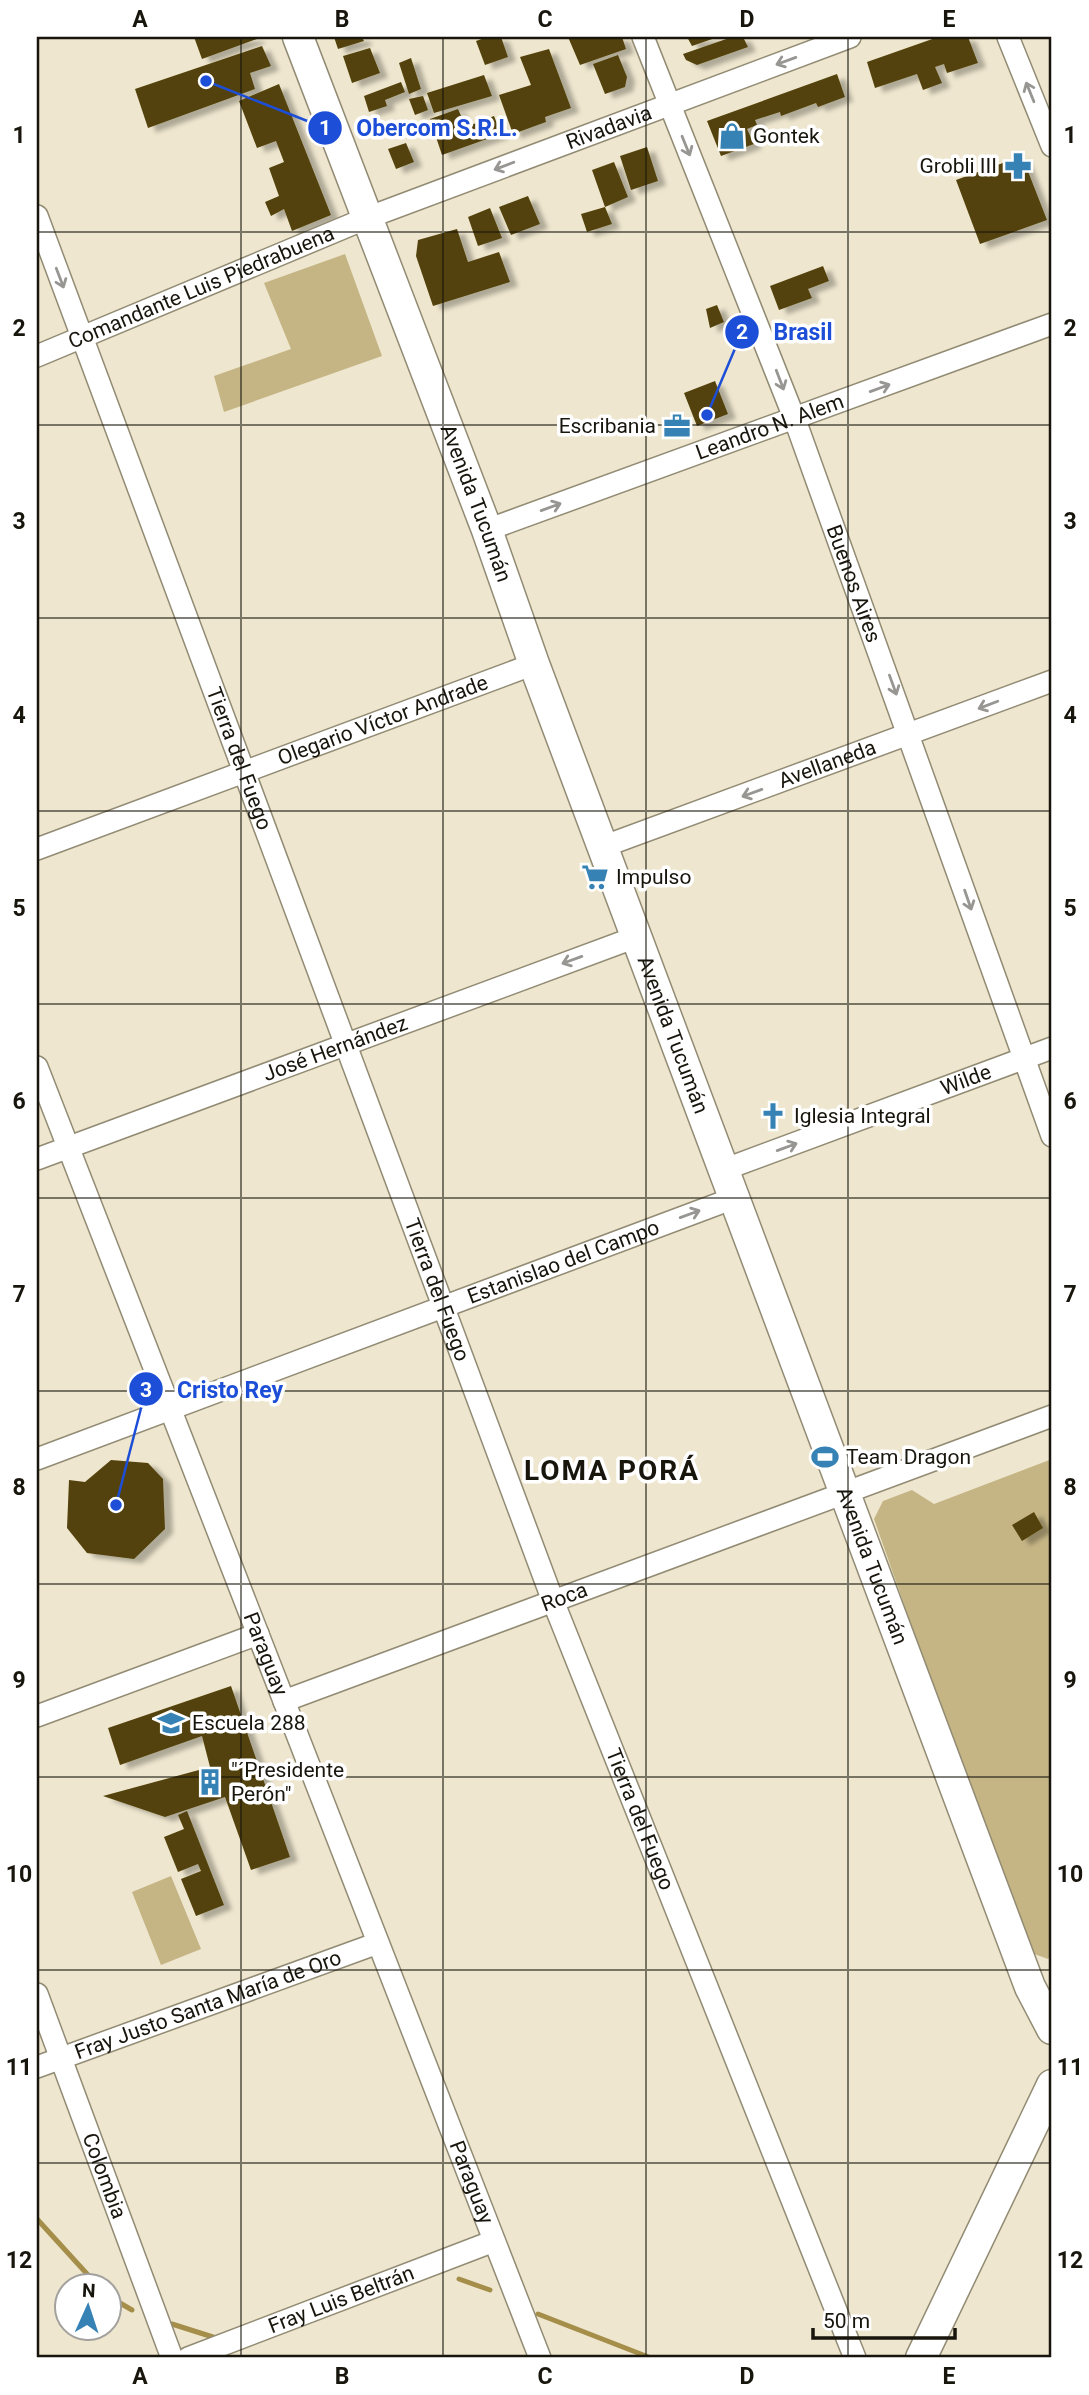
<svg xmlns="http://www.w3.org/2000/svg" width="1089" height="2395" font-family="Roboto,sans-serif">
<style>
.green{fill:#c5b585}
.lines{fill:none;stroke-linecap:round;stroke-linejoin:round}
.stream{stroke:#a48e49;stroke-width:5}
.building{fill:#53430a;filter:url(#shadow)}
.street-casing{stroke:#928b74;stroke-width:24}
.secondary-casing{stroke:#928b74;stroke-width:33}
.street{stroke:#fff;stroke-width:21}
.secondary{stroke:#fff;stroke-width:30}
.oneway{stroke:#979692}
.grid{fill:none;stroke:#18150d;stroke-width:2;stroke-opacity:0.55}
.labels{text-anchor:middle;stroke-width:7;stroke-linejoin:round;paint-order:stroke}
.street-label{font-size:21px;fill:#18150d;stroke:#fff}
.poi-label{font-size:21px;fill:#18150d;stroke:#fff;text-anchor:start}
.district-label{font-size:28px;font-weight:bold;letter-spacing:2px;fill:#18150d;stroke:#fff}
.leader{fill:none;stroke:#1d4ed8;stroke-width:2.5}
.callout-dot{fill:#1d4ed8;stroke:#fff;stroke-width:2.5}
.mark-label{font-size:21px;text-anchor:middle;font-weight:bold;fill:#fff}
.callout-label{font-size:23px;text-anchor:middle;font-weight:bold;fill:#1d4ed8;stroke:#fff;stroke-width:7;stroke-linejoin:round;paint-order:stroke}
.neatline{fill:none;stroke:#18150d;stroke-width:2.5}
.grid-label{font-size:23px;text-anchor:middle;font-weight:bold;fill:#18150d}
</style>
<defs>
<filter id="shadow"><feDropShadow dx="8" dy="4.5" stdDeviation="2" flood-color="#0004"/></filter>
</defs>
<rect width="100%" height="100%" fill="#eee6ce"/>
<path class="green" d="M345 254 382 356 224 412 214 376 291 349 264 283Z
M1052 1459V1955L1048 1959 1026 1951 874 1519 883 1501 912 1490 934 1504Z
M171 1876 201 1949 161 1965 132 1892Z"/>
<g class="lines">
<path class="stream" d="M37 2219 98 2286
M459 2279 490 2290
M108 2296 132 2310
M538 2314 651 2358
M172 2324 216 2338"/>
</g>
<path class="building" d="M194 37H256L257 39 202 59Z
M334 37H362L364 41 338 49Z
M487 37H501L508 57 485 65 476 41Z
M568 37H622L626 49 580 65Z
M687 37H718L692 46Z
M732 37H743L748 47 697 65 686 60 683 54Z
M938 37H968L978 63 947 73 944 64 935 67 942 83 923 90 917 74 875 88 867 62Z
M262 46 271 66 250 73 255 89 148 128 135 89Z
M370 48 380 73 352 83 343 56Z
M549 49 571 108 545 117 546 122 513 134 499 95 531 85 520 57Z
M618 55 627 77 625 87 605 94 593 64Z
M411 58 421 89 409 94 399 63Z
M837 74 845 97 818 107 816 103 781 116 780 112 755 120 757 125 747 129 754 144 721 156 707 121Z
M484 75 492 96 434 113 427 93Z
M401 82 405 92 385 100 387 106 369 112 364 96Z
M279 84 331 215 292 231 284 209 271 216 265 202 279 196 269 168 284 162 276 141 257 148 239 101Z
M423 96 428 110 415 115 409 99Z
M458 109 466 127 494 116 501 134 442 155 430 119Z
M406 143 414 162 396 169 388 149Z
M647 147 658 181 631 190 620 156Z
M1022 156 1047 220 980 244 956 180Z
M614 162 628 197 605 207 592 170Z
M528 196 540 224 511 235 499 207Z
M605 207 612 224 587 232 581 214Z
M490 208 502 238 478 246 468 217Z
M457 229 468 262 499 252 510 282 433 306 416 256 418 240Z
M823 266 829 281 808 289 812 298 779 310 770 286Z
M717 305 724 322 710 328 706 309Z
M715 381 728 414 697 426 684 393Z
M111 1460 148 1463 163 1479 165 1529 134 1559 87 1553 67 1528 69 1480 85 1482Z
M1034 1512 1043 1528 1022 1541 1012 1525Z
M231 1686 290 1857 251 1870 225 1797 165 1817 103 1796 210 1767 202 1736 120 1765 108 1728Z
M187 1811 224 1905 196 1916 181 1879 201 1871 198 1864 178 1872 164 1837 184 1829 178 1815Z"/>
<g class="lines">
<defs>
<g id="street">
<path id="s1" d="M643 37 795 420 1052 1136"/>
<path d="M1008 37 1052 146"/>
<path id="s2" d="M37 216 553 1601 855 2358"/>
<path id="s3" d="M37 356 367 218 850 37"/>
<path id="s4" d="M487 530 1052 324"/>
<path id="s5" d="M602 847 1052 681"/>
<path id="s6" d="M37 849 534 664"/>
<path id="s7" d="M37 1067 540 2358"/>
<path id="s8" d="M37 1159 636 937"/>
<path id="s9" d="M723 1170 1052 1048"/>
<path id="s10" d="M37 1459 734 1198"/>
<path id="s11" d="M284 1701 1052 1416"/>
<path d="M37 1716 258 1634"/>
<path id="s12" d="M37 1994 172 2358"/>
<path id="s13" d="M37 2067 378 1943"/>
<path id="s14" d="M188 2358 494 2241"/>
</g>
<g id="secondary">
<path id="s15" d="M298 37 487 530 534 664 1030 1987 1052 2029"/>
<path d="M921 2358 1052 2085"/>
</g>
</defs>
<use href="#street" class="street-casing"/>
<use href="#secondary" class="secondary-casing"/>
<use href="#street" class="street"/>
<use href="#secondary" class="secondary"/>
</g>
<defs><path id="oneway-shaft" d="M-6 0H5M1.5-3L5.5 0L1.5 3" fill="none" stroke-width="1.6" stroke-linecap="round" stroke-linejoin="round" transform="scale(1.75)"/></defs>
<g class="oneway">
<use href="#oneway-shaft" transform="translate(786 61) rotate(160)"/>
<use href="#oneway-shaft" transform="translate(1030 92) rotate(-112)"/>
<use href="#oneway-shaft" transform="translate(686 146) rotate(68)"/>
<use href="#oneway-shaft" transform="translate(504 166) rotate(159)"/>
<use href="#oneway-shaft" transform="translate(60 278) rotate(69)"/>
<use href="#oneway-shaft" transform="translate(780 380) rotate(69)"/>
<use href="#oneway-shaft" transform="translate(880 388) rotate(-20)"/>
<use href="#oneway-shaft" transform="translate(551 507) rotate(-20)"/>
<use href="#oneway-shaft" transform="translate(893 685) rotate(70)"/>
<use href="#oneway-shaft" transform="translate(988 705) rotate(159)"/>
<use href="#oneway-shaft" transform="translate(752 793) rotate(160)"/>
<use href="#oneway-shaft" transform="translate(968 900) rotate(71)"/>
<use href="#oneway-shaft" transform="translate(572 960) rotate(160)"/>
<use href="#oneway-shaft" transform="translate(787 1147) rotate(-20)"/>
<use href="#oneway-shaft" transform="translate(690 1214) rotate(-20)"/>
</g>
<path class="grid" d="M241 37V2358M443 37V2358M646 37V2358M848 37V2358M37 232H1052M37 425H1052M37 618H1052M37 811H1052M37 1004H1052M37 1198H1052M37 1391H1052M37 1584H1052M37 1777H1052M37 1970H1052M37 2163H1052"/>
<defs>
<symbol id="shop-bare" viewBox="-9 -9 18 18"><path d="M-5-2.5h2.3a2.7 3.5 0 0 1 5.4 0H5L5.5 6h-11ZM-1.5-2.5h3a1.5 2.3 0 0 0-3 0Z" fill="#3682b5" stroke="#fff" stroke-width="2.5" paint-order="stroke"/></symbol>
<symbol id="pharmacy-bare" viewBox="-9 -9 18 18"><path d="M-2-6h4v4h4v4h-4v4h-4v-4h-4v-4h4Z" fill="#3682b5" stroke="#fff" stroke-width="2.5" paint-order="stroke"/></symbol>
<symbol id="office-bare" viewBox="-9 -9 18 18"><path d="M-6-3h4V-5.5h4V-3h4V5H-6ZM-1-4.5V-3h2v-1.5ZM-6 0V1H6V0Z" fill="#3682b5" stroke="#fff" stroke-width="2.5" paint-order="stroke"/></symbol>
<symbol id="supermarket-bare" viewBox="-9 -9 18 18"><path d="M-6-5.5h2.5l.6 2H6L4.5 2H-2.5L-4.4-4H-6ZM-1.5 3.2a1.3 1.3 0 1 0 .1 0ZM3 3.2a1.3 1.3 0 1 0 .1 0Z" fill="#3682b5" stroke="#fff" stroke-width="2.5" paint-order="stroke"/></symbol>
<symbol id="church-bare" viewBox="-9 -9 18 18"><path d="M-1.2-6h2.4v3.5h3.3v2.4h-3.3V6h-2.4V-.1h-3.3v-2.4h3.3Z" fill="#3682b5" stroke="#fff" stroke-width="2.5" paint-order="stroke"/></symbol>
<symbol id="stadium-bare" viewBox="-9 -9 18 18"><path d="M0-5a6.5 5 0 1 0 0 10a6.5 5 0 1 0 0-10ZM-3.5-1.8h7v3.6h-7Z" fill="#3682b5" stroke="#fff" stroke-width="2.5" paint-order="stroke"/></symbol>
<symbol id="school-bare" viewBox="-9 -9 18 18"><path d="M0-5L7-2L0 1L-7-2ZM-4 1L0 2.5L4 1V4Q0 6-4 4Z" fill="#3682b5" stroke="#fff" stroke-width="2.5" paint-order="stroke"/></symbol>
<symbol id="building-bare" viewBox="-9 -9 18 18"><path d="M-4-6H4V6H1V3H-1V6H-4ZM-2.5-4.3h1.7v1.8h-1.7ZM.8-4.3h1.7v1.8H.8ZM-2.5-1h1.7V.8h-1.7ZM.8-1h1.7V.8H.8Z" fill="#3682b5" stroke="#fff" stroke-width="2.5" paint-order="stroke"/></symbol>
</defs>
<g fill-rule="evenodd">
<use href="#shop-bare" x="713" y="117" width="38" height="38"/>
<use href="#pharmacy-bare" x="999" y="147" width="38" height="38"/>
<use href="#office-bare" x="658" y="407" width="38" height="38"/>
<use href="#supermarket-bare" x="576" y="858" width="38" height="38"/>
<use href="#church-bare" x="754" y="1097" width="38" height="38"/>
<use href="#stadium-bare" x="806" y="1438" width="38" height="38"/>
<use href="#school-bare" x="152" y="1704" width="38" height="38"/>
<use href="#building-bare" x="191" y="1763" width="38" height="38"/>
</g>
<g class="labels">
<g class="street-label">
<text dy="7" stroke="none"><textPath href="#s3" startOffset="616">Rivadavia</textPath></text>
<text dy="7" stroke="none"><textPath href="#s3" startOffset="178">Comandante Luis Piedrabuena</textPath></text>
<text dy="7" stroke="none"><textPath href="#s4" startOffset="301">Leandro N. Alem</textPath></text>
<text dy="7" stroke="none"><textPath href="#s15" startOffset="499">Avenida Tucumán</textPath></text>
<text dy="7" stroke="none"><textPath href="#s1" startOffset="586">Buenos Aires</textPath></text>
<text dy="7" stroke="none"><textPath href="#s6" startOffset="369">Olegario Víctor Andrade</textPath></text>
<text dy="7" stroke="none"><textPath href="#s2" startOffset="579">Tierra del Fuego</textPath></text>
<text dy="7" stroke="none"><textPath href="#s5" startOffset="240">Avellaneda</textPath></text>
<text dy="7" stroke="none"><textPath href="#s15" startOffset="1066">Avenida Tucumán</textPath></text>
<text dy="7" stroke="none"><textPath href="#s8" startOffset="318">José Hernández</textPath></text>
<text dy="7" stroke="none"><textPath href="#s9" startOffset="259">Wilde</textPath></text>
<text dy="7" stroke="none"><textPath href="#s10" startOffset="562">Estanislao del Campo</textPath></text>
<text dy="7" stroke="none"><textPath href="#s2" startOffset="1146">Tierra del Fuego</textPath></text>
<text dy="7" stroke="none"><textPath href="#s15" startOffset="1633">Avenida Tucumán</textPath></text>
<text dy="7" stroke="none"><textPath href="#s11" startOffset="299">Roca</textPath></text>
<text dy="7" stroke="none"><textPath href="#s7" startOffset="630">Paraguay</textPath></text>
<text dy="7" stroke="none"><textPath href="#s2" startOffset="1713">Tierra del Fuego</textPath></text>
<text dy="7" stroke="none"><textPath href="#s13" startOffset="182">Fray Justo Santa María de Oro</textPath></text>
<text dy="7" stroke="none"><textPath href="#s12" startOffset="194">Colombia</textPath></text>
<text dy="7" stroke="none"><textPath href="#s7" startOffset="1197">Paraguay</textPath></text>
<text dy="7" stroke="none"><textPath href="#s14" startOffset="164">Fray Luis Beltrán</textPath></text>
</g>
<g class="poi-label">
<text x="753" y="143">Gontek</text>
<text x="997" y="173" text-anchor="end">Grobli III</text>
<text x="656" y="433" text-anchor="end">Escribania</text>
<text x="616" y="884">Impulso</text>
<text x="794" y="1123">Iglesia Integral</text>
<text x="846" y="1464">Team Dragon</text>
<text x="192" y="1730">Escuela 288</text>
<text x="231" y="1777">"´Presidente<tspan x="231" dy="24">Perón"</tspan></text>
</g>
<g class="district-label">
<text x="612" y="1480">LOMA PORÁ</text>
</g>
</g>
<path class="leader" d="M206 81L325 128M707 415L742 332M116 1505L146 1389"/>
<g class="callout-dot">
<circle cx="206" cy="81" r="7"/>
<circle cx="707" cy="415" r="7"/>
<circle cx="116" cy="1505" r="7"/>
<circle cx="325" cy="128" r="18"/>
<circle cx="742" cy="332" r="18"/>
<circle cx="146" cy="1389" r="18"/>
</g>
<g class="mark-label">
<text x="325" y="135">1</text>
<text x="742" y="339">2</text>
<text x="146" y="1397">3</text>
</g>
<g class="callout-label">
<text x="437" y="136">Obercom S.R.L.</text>
<text x="803" y="340">Brasil</text>
<text x="230" y="1398">Cristo Rey</text>
</g>
<rect width="1089" height="2395" fill="none" stroke="#ffffff" stroke-width="77"/>
<g transform="translate(88 2307) rotate(3)"><circle r="33" fill="#ffffff" stroke="#a3a19e" stroke-width="2"/>
<path d="M0-5L12 26L0 18L-12 26Z" fill="#3682b5"/>
<text y="-10" font-size="19" font-weight="bold" text-anchor="middle" fill="#18150d">N</text>
</g>
<path d="M813 2328v10h142v-10" fill="none" stroke="#18150d" stroke-width="3.5"/>
<text x="823" y="2328" font-size="21" fill="#18150d" stroke="#ffffff" stroke-width="5" paint-order="stroke">50 m</text>
<rect x="38" y="38" width="1012" height="2318" class="neatline"/>
<g class="grid-label">
<text x="140" y="27">A</text>
<text x="342" y="27">B</text>
<text x="545" y="27">C</text>
<text x="747" y="27">D</text>
<text x="949" y="27">E</text>
<text x="19" y="143">1</text>
<text x="1070" y="143">1</text>
<text x="19" y="336">2</text>
<text x="1070" y="336">2</text>
<text x="19" y="529">3</text>
<text x="1070" y="529">3</text>
<text x="19" y="723">4</text>
<text x="1070" y="723">4</text>
<text x="19" y="916">5</text>
<text x="1070" y="916">5</text>
<text x="19" y="1109">6</text>
<text x="1070" y="1109">6</text>
<text x="19" y="1302">7</text>
<text x="1070" y="1302">7</text>
<text x="19" y="1495">8</text>
<text x="1070" y="1495">8</text>
<text x="19" y="1688">9</text>
<text x="1070" y="1688">9</text>
<text x="19" y="1882">10</text>
<text x="1070" y="1882">10</text>
<text x="19" y="2075">11</text>
<text x="1070" y="2075">11</text>
<text x="19" y="2268">12</text>
<text x="1070" y="2268">12</text>
<text x="140" y="2384">A</text>
<text x="342" y="2384">B</text>
<text x="545" y="2384">C</text>
<text x="747" y="2384">D</text>
<text x="949" y="2384">E</text>
</g>
</svg>
